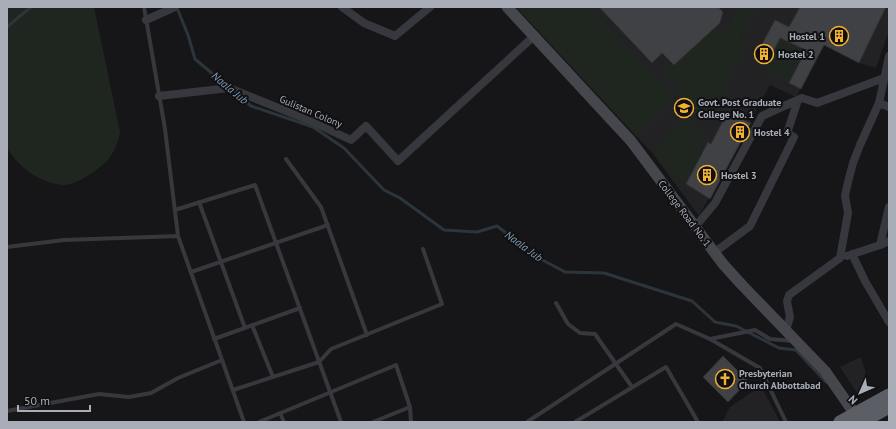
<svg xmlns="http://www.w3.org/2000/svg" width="896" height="429" font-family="'PT Sans',sans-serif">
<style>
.built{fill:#222225}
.green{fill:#1e261f}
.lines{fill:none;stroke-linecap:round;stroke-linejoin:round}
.stream{stroke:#2c353c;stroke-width:3}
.building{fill:#404145;stroke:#303034}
.service{stroke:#37383d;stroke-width:4}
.minor{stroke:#37383d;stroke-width:8}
.secondary{stroke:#45474d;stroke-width:11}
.trunk{stroke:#5b5e65;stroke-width:13}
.labels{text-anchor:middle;stroke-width:4;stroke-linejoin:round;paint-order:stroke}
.poi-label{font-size:10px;font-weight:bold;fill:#a8adb8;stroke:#111113;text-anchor:start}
.street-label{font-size:10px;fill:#a8adb8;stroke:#111113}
.water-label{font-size:11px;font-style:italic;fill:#7f9bb3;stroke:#111113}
</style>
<rect width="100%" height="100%" fill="#161618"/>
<path class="built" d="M516 7H889V31L876 68 859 63 824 45 796 97 770 85 699 216 653 154Z
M861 357 871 391 859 396 840 367Z
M761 386 780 422H722L730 407Z"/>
<path class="green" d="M7 7H94L120 132C118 143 114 152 108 160 100 169 75 186 63 185 40 183 17 167 7 147Z
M516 7H591L675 97 636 136Z
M738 7H758L740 38 749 42 711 114 708 116H701L663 75 715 27 724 31Z
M780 38 806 50 789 83 764 70Z
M684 119 708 142 686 184 653 154Z"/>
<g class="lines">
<path class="stream" d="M177 8 188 35 195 59 227 86
M7 27 31 7
M238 95 251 106 313 127 344 148 384 190 400 198 444 230 477 232 497 226 535 256 565 272 604 273 692 301 715 322 736 326 779 348 796 350 826 382"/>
</g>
<path class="building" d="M599 7H718L723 12 720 23 674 65 662 53 652 63Z
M800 7H886L859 63 824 45 801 89 789 83 806 50 780 38 767 64 754 59 775 20 789 27Z
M727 113 751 123 710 199 686 184 708 142 711 144Z
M723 356 748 381 728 402 703 377Z"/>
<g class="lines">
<path class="service" d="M144 7 165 129 178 236
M286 159 321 207 367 335
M199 202 245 328
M175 210 255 185 341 422
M7 247 64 240 178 236 244 422
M191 272 328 225
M556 303 568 324 580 333 595 334 632 387
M252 325 273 377
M214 339 300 308
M710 339 760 368 786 422
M233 390 319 362 331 349 442 304 423 249
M7 411 99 394 129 397 151 393 178 378 222 360
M280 413 284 422
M259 422 396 365 410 407 411 422
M373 422 410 407
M527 422 676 324 710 339 755 330 770 339 793 341
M575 422 666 367 698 422"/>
<path class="minor" d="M342 7 364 23 395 36 430 7
M146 20 175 7
M159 96 229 88 306 119 351 140 366 126 398 161 534 36
M879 103 889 107
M695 227 715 203 762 116 802 98 817 103 884 78
M880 245 889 207
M715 252 750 226 794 137 787 133 798 100
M852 254 865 281 889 322
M847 256 880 245 889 241
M786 330 790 317 787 301 789 295 840 258 848 213 845 196 848 182 853 163 860 145 879 103 889 56"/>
<path class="secondary" d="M507 7 631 141 723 264 742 285 825 371 859 420"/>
<path class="trunk" d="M840 422 889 395
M862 422 889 407"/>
</g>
<defs>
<symbol id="building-ring" viewBox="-11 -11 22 22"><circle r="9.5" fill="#111113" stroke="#f2b134" stroke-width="1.5"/><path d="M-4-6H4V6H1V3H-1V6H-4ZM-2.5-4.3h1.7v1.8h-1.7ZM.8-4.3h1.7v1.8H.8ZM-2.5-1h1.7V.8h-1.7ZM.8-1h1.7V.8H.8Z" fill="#f2b134"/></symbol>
<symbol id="university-ring" viewBox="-11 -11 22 22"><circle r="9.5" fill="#111113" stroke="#f2b134" stroke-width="1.5"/><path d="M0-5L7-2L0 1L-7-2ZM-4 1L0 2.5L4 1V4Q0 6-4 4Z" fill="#f2b134"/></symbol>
<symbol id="church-ring" viewBox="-11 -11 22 22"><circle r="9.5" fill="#111113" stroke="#f2b134" stroke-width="1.5"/><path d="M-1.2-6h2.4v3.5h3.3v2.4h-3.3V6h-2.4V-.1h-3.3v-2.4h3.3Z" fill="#f2b134"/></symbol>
</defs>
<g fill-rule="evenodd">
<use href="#building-ring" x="828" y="25" width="22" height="22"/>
<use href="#building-ring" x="753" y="43" width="22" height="22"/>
<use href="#university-ring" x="673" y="97" width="22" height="22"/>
<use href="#building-ring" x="729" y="121" width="22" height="22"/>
<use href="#building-ring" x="696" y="164" width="22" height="22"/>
<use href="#church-ring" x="714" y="368" width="22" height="22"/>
</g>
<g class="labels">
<g class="poi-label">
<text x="825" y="40" text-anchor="end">Hostel 1</text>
<text x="778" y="58">Hostel 2</text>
<text x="698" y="106">Govt. Post Graduate<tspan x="698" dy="12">College No. 1</tspan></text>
<text x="754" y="136">Hostel 4</text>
<text x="721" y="179">Hostel 3</text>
<text x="739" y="377">Presbyterian<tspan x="739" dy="12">Church Abbottabad</tspan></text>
</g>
<g class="street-label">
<text transform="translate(311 111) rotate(23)" y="4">Gulistan Colony</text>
<text transform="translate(685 213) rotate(53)" y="4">College Road No. 1</text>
</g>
<g class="water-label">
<text transform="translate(230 88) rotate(40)" y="4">Naala Jub</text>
<text transform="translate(524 246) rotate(36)" y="4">Naala Jub</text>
</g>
</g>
<rect width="896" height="429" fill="none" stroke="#a8adb8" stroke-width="16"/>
<g transform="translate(860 393) rotate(225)" stroke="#111113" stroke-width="3" paint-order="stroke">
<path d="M0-3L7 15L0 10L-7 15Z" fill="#a8adb8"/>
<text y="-6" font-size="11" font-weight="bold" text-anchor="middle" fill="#a8adb8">N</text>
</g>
<path d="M18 405v6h72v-6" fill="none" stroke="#a8adb8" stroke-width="2"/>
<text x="24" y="405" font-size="12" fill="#a8adb8" stroke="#111113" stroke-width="3" paint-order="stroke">50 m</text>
</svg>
